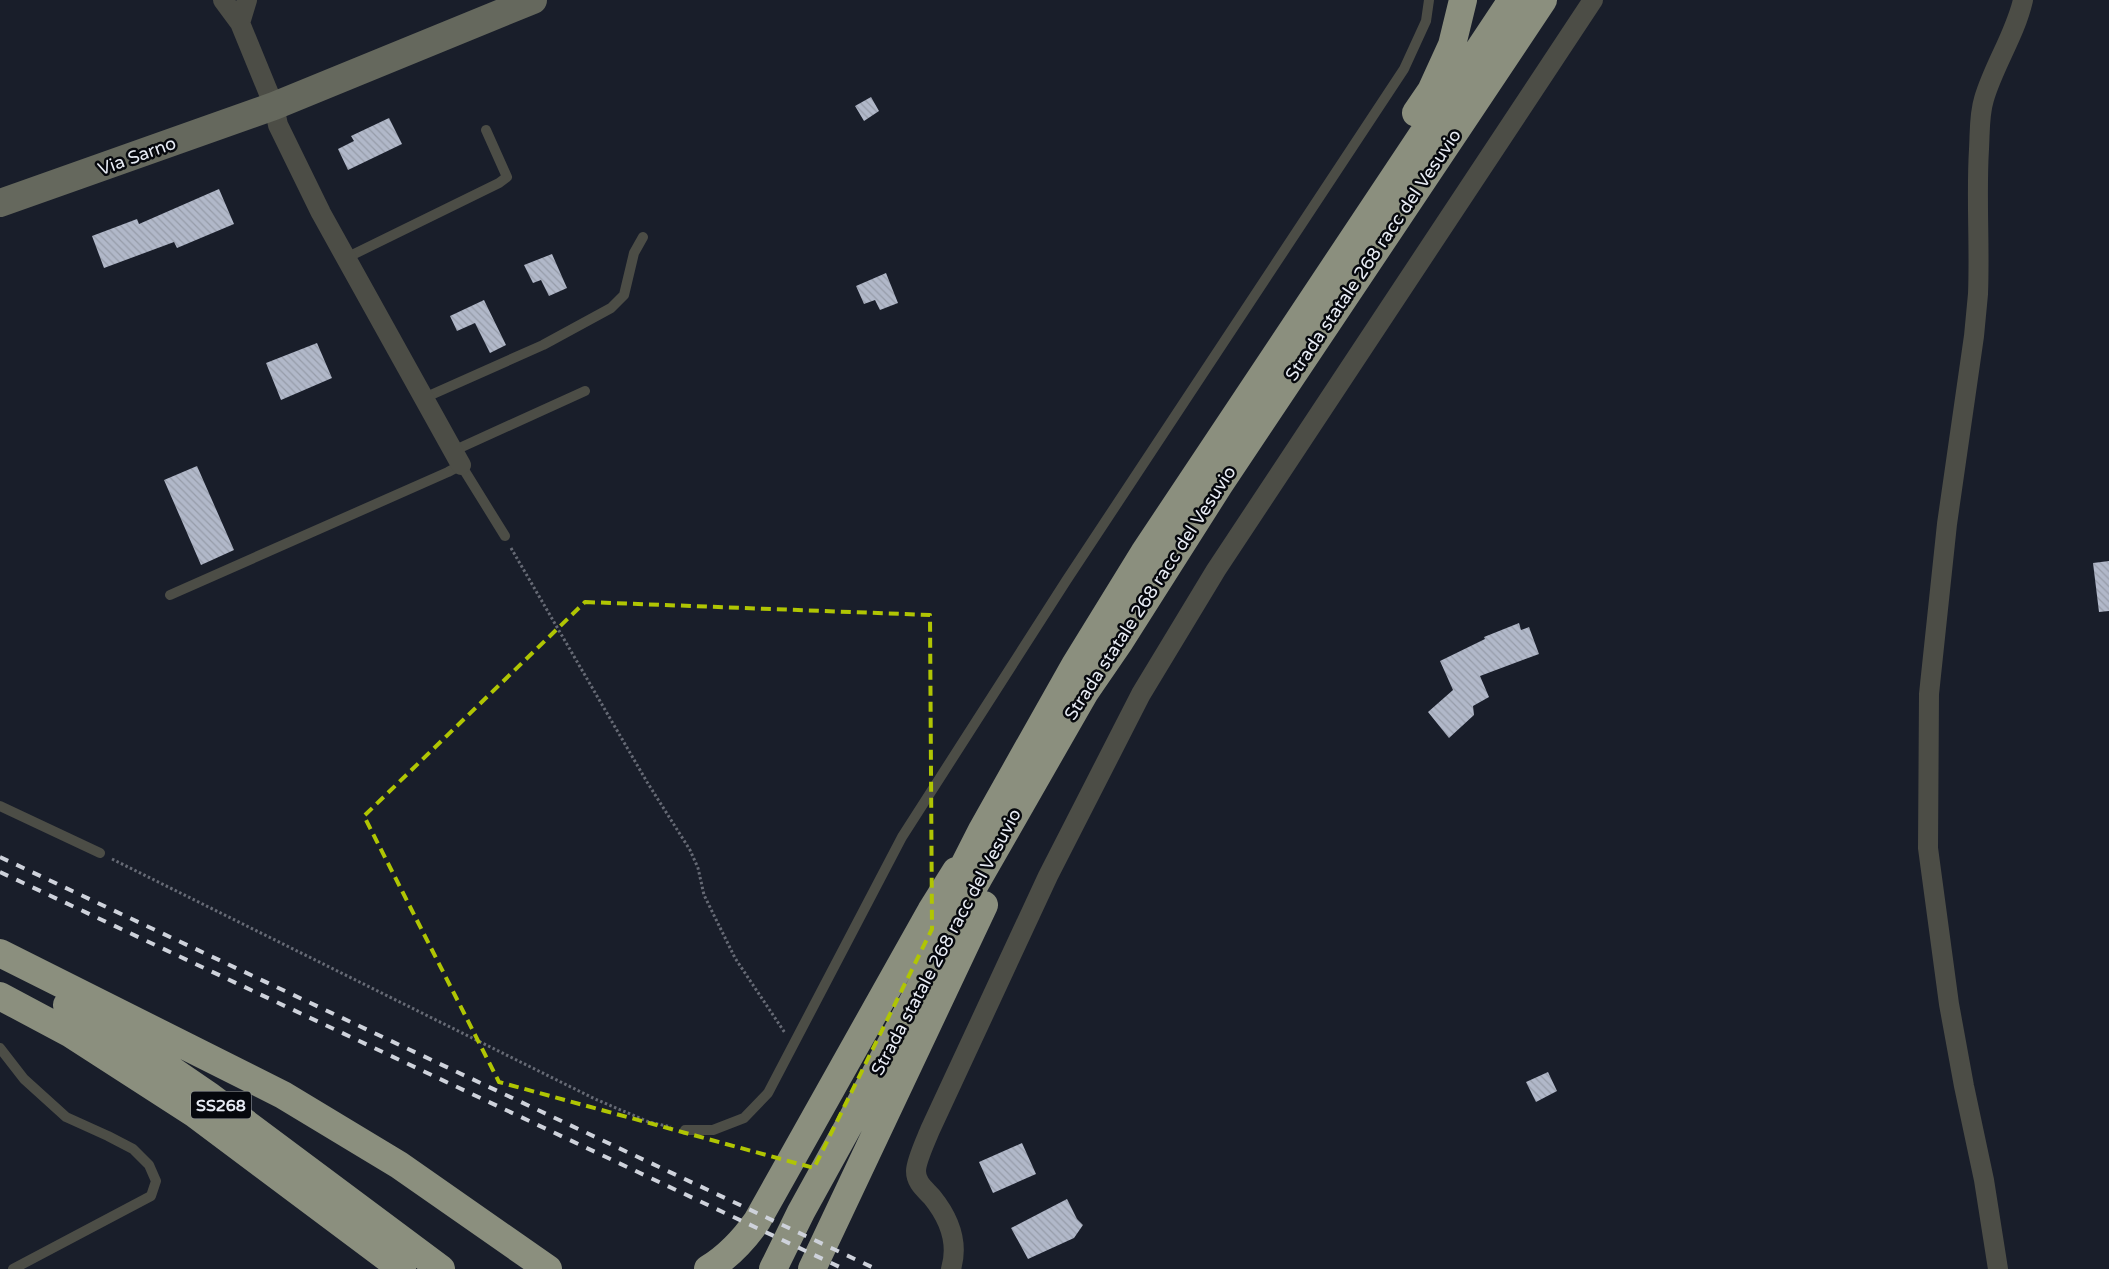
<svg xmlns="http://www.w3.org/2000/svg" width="2109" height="1269" font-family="'Varela Round',sans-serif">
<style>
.building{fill:url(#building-back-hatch)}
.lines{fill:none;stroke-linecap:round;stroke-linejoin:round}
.path{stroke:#666a75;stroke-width:3;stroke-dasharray:2.5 2.5;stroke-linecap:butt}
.lane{stroke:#4c4d46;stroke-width:10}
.street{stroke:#4c4d46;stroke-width:20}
.secondary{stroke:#65685d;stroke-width:28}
.highway{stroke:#8b8f7e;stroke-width:28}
.rail{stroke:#ced2db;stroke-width:4;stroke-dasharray:9 9;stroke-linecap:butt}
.marked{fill:none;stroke:#b0c503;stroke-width:4;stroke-dasharray:10 6;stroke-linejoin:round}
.labels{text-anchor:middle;stroke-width:5;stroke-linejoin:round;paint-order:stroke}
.shield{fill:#06080d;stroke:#a4a8af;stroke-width:1}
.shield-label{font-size:16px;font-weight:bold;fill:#e8ecf5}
.street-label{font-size:18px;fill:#e8ecf5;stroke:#06080d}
</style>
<defs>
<pattern id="building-back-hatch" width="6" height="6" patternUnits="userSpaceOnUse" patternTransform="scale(1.25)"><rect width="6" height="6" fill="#b1b8c9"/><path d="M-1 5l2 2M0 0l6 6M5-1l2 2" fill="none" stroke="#969ca9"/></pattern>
</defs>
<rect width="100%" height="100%" fill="#191e2a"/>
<path class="building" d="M871 97 879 111 864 121 855 106Z
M389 118 402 144 348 170 338 149 354 141 351 136Z
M219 189 234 224 177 248 174 242 104 268 92 236 137 219 139 224Z
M552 254 567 288 549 296 541 280 533 283 524 265Z
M886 273 898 303 880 310 875 300 864 304 856 286Z
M484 300 506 345 490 353 475 323 457 331 450 316Z
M317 343 332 378 281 400 266 363Z
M197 466 234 550 201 565 164 480Z
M2109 561V611L2099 612 2093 563Z
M1519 623 1521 630 1529 627 1539 654 1480 676 1489 697 1473 706 1474 715 1449 738 1428 712 1453 690 1440 661 1485 639 1484 637Z
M1548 1072 1557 1091 1536 1102 1526 1082Z
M1022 1143 1036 1174 993 1193 979 1162Z
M1067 1199 1077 1219 1083 1225 1074 1238 1028 1259 1011 1228Z"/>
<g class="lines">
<path class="path" d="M511 548 647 782 690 850 698 868 704 895 735 958 785 1033
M112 859 595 1099 649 1122 671 1127"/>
<path class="lane" d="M346 258 499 183 507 177 486 130
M424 398 543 345 611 308 624 295 634 253 643 237
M453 451 585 391
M170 595 448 472 461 465 505 536
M0 806 100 853
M0 1048 24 1079 66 1117 108 1136 133 1149 149 1165 156 1181 151 1196 13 1269
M685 1130H713L744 1118 768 1093 902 837 1066 581 1404 69 1426 21 1429 0"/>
<path class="street" d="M223 0 240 23 274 106 278 125 321 213 461 465
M240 23 247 0
M951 1269C959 1242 949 1218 932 1197 925 1189 916 1183 916 1171 916 1161 926 1140 930 1130L1048 876 1141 694 1216 570 1593 0
M1998 1269 1984 1180 1964 1086 1949 1004 1928 848 1929 694 1947 524 1974 336 1978 294C1980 245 1976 197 1979 149 1980 132 1979 115 1984 99 1994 65 2015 35 2023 0"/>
<path class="secondary" d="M0 203 274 106 533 0"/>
<path class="highway" d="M1416 113 1431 91 1452 45 1463 0
M951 891 982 830 1075 665 1144 553 1512 0
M0 953 283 1095 399 1165 548 1269
M0 996 71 1034 195 1114 402 1269
M67 1005 138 1047 208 1095 441 1269
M708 1269C729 1256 743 1241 757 1221L931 911 956 871
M773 1269 801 1212 849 1125 963 905 1085 692 1120 641 1219 485 1543 0
M812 1269 984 905"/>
<path class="rail" d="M0 857 876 1269
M0 872 844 1269"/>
</g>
<path class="marked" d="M585 602 930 615 932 929 814 1168 499 1082 364 816Z"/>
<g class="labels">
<rect class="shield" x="191" y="1091.5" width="60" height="27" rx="4"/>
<g class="shield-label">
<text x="221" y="1111">SS268</text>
</g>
<g class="street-label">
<text transform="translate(137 156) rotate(-20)" y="6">Via Sarno</text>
<text transform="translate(1373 255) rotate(-56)" y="6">Strada statale 268 racc del Vesuvio</text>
<text transform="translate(1150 593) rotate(-57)" y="6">Strada statale 268 racc del Vesuvio</text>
<text transform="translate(946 942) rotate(-62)" y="6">Strada statale 268 racc del Vesuvio</text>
</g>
</g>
</svg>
